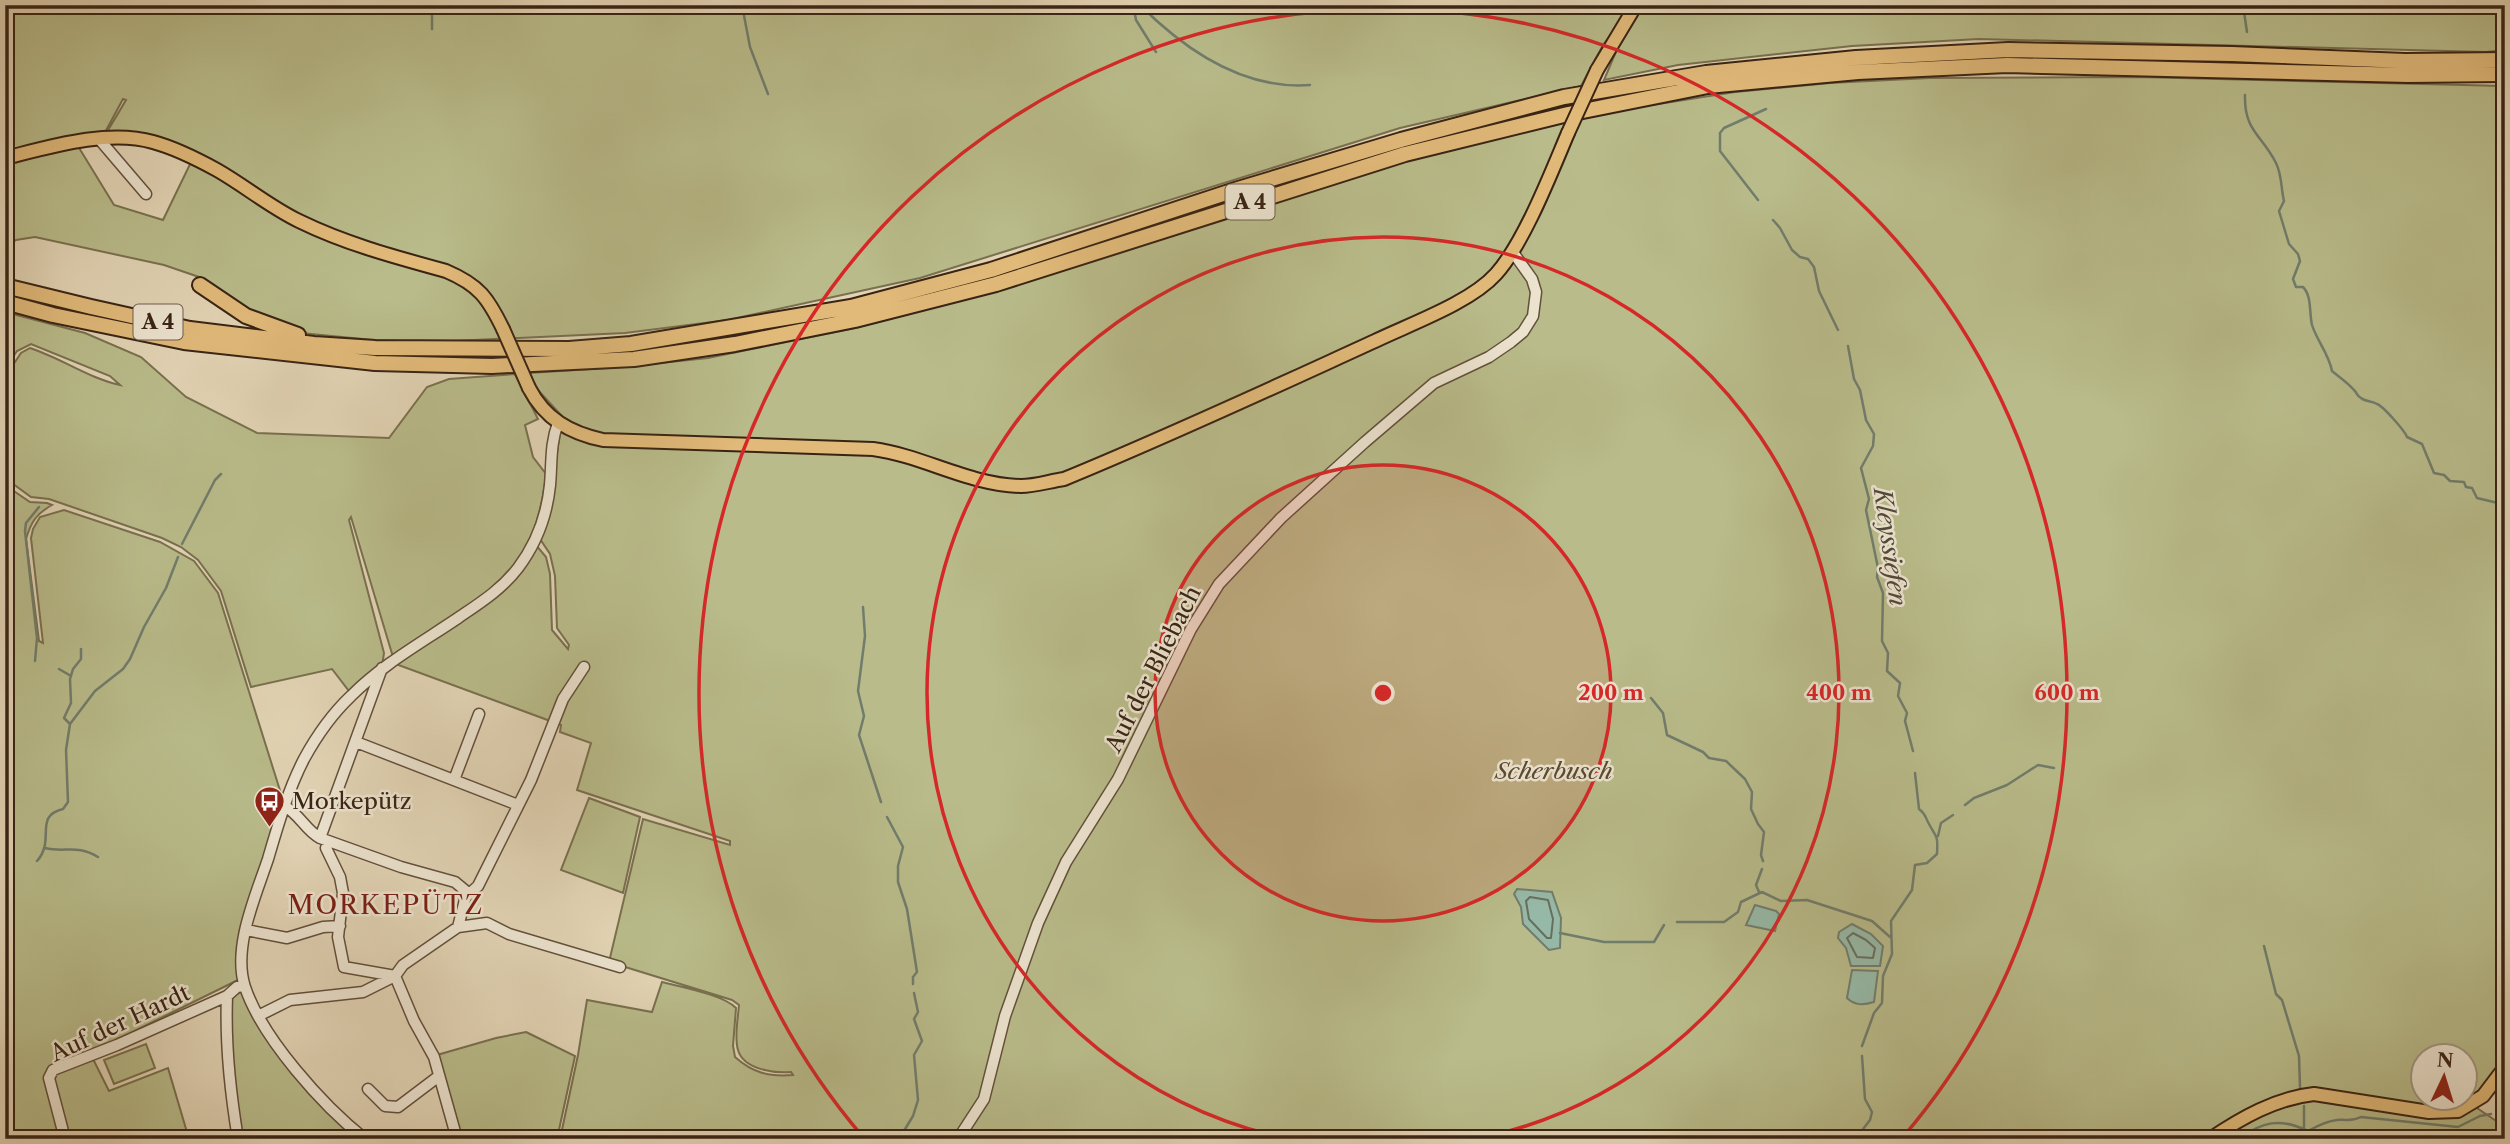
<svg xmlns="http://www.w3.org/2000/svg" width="2510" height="1144" font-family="'Libre Caslon Text',serif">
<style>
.green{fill:#b9bb8a;stroke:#79704f;stroke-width:2;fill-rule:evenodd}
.water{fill:#96b9a7;stroke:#717d6c;stroke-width:2}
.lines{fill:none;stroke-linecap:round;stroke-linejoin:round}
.shore{stroke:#686e5e;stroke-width:2}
.stream{stroke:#717d6c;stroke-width:2.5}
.minor-casing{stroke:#63503c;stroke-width:13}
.major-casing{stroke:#392414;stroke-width:16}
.highway-casing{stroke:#392414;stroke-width:18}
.minor{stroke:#ece3cf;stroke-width:10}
.major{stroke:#e1ba7a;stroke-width:12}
.highway{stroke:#e1ba7a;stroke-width:14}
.major-bridge-casing{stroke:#392414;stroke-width:16;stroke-linecap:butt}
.major-bridge{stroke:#e1ba7a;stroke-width:12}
.ring{fill:none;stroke:#d62828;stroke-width:3.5}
.labels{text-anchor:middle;stroke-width:5;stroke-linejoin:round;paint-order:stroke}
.shield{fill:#ece3cf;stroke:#6f5d4c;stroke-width:2}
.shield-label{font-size:21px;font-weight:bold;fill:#392414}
.street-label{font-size:23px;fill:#392414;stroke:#ece3cf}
.park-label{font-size:23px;font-style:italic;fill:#594a32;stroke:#ece3cf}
.poi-label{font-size:23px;fill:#392414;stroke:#ece3cf;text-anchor:start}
.water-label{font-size:24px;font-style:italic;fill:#504939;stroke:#ece3cf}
.quarter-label{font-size:26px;letter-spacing:2px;fill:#7a1f14;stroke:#ece3cf}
.centre{fill:#d62828;stroke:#ece3cf;stroke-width:3.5}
.ring-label{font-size:21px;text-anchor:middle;font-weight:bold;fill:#d62828;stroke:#ece3cf;stroke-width:5;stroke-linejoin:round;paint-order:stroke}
</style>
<rect width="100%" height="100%" fill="#e2d4b5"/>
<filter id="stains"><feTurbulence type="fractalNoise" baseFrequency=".00286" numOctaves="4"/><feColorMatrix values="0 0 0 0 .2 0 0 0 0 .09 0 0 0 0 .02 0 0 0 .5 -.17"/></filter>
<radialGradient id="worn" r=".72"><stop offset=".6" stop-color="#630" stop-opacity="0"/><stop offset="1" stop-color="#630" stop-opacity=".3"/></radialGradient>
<path class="green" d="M5 5H1633L1603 45 1581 86 1400 128 920 278 728 320 625 333 432 342 373 340 301 333 238 307 199 277 164 265 35 237 16 240 5 246ZM123 99 126 100 104 137 194 156 163 220 114 205 73 138 103 136Z
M1644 5H1835L1853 12 1898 5H2505V50L2486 52 1979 39 1852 46 1678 65 1604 80 1618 47Z
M2138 77 2505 86V1063L2470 1103 2443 1110 2314 1091 2205 1139H560L578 1055 587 1000 652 1012 662 982C681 987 724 995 736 1008L733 1046 735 1057C753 1073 769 1077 793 1075L791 1072C774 1073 744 1070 738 1050 734 1037 738 1019 739 1005L732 1000 609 962 643 819 730 845V841L577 790 591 743 560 732 561 725 393 663 499 594 536 545 546 557 550 574 552 630 568 649 569 645 557 628 555 576 550 554 540 539 555 468 562 416 537 389 529 373 622 367 708 358 855 328 999 290 1406 159 1569 118 1735 92 1830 83 1930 78ZM2422 1056H2464V1098H2422Z
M5 312 85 333 141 357 186 397 257 433 389 438 427 387 449 379 515 374 538 419 525 425 533 457 546 474C534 585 478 602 393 657L351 517 349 520 384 653 382 666 349 691 332 669 251 687 221 591 198 560 181 547 162 538 49 499 31 497 5 478V377L21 353 30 348C61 358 88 378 120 385L110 376 31 344 17 351 5 369Z
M5 485 30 502 47 503 52 505C36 514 31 522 26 539L39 641 43 643 31 538 33 529 40 517 64 510 160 542 194 561 218 593 283 800 243 919 240 979 90 1053 109 1091 168 1068 189 1139H5Z
M589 798 640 817 623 893 561 870Z
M241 991C261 1033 288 1067 320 1101 332 1114 344 1128 359 1139H242L232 1085 227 1002Z
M526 1032 575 1056 557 1139H460L437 1055 496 1038Z
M146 1044 155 1068 114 1084 104 1060Z
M2312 1097 2428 1115 2474 1106 2505 1127V1139H2215L2292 1099Z"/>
<path class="water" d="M1517 889 1552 892 1561 918 1560 948 1549 950 1523 924 1521 907 1514 894Z
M1755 905 1776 911 1779 914 1775 931 1746 925Z
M1852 924 1871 934 1883 946 1880 966H1851L1846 948 1838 938 1839 932Z
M1852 970 1878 971 1874 1002C1864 1005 1855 1006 1847 998Z"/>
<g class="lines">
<path class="shore" d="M1530 897 1548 900 1553 919 1551 938H1547L1529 919 1526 901Z
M1853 933 1866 940 1875 948 1873 958 1857 957 1847 938Z"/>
<path class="stream" d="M429 5 428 11 432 15V29
M742 5 750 47 768 94
M1127 5 1134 9 1136 20 1156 52
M1140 5C1185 50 1244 90 1310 85
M2243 5 2247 32
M2245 95C2244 131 2262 135 2276 163 2282 175 2281 189 2284 201L2279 211 2289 244 2298 254 2300 261 2293 279 2296 287H2303C2312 296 2309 312 2312 325 2317 341 2329 354 2332 371 2339 377 2348 383 2354 390 2358 394 2356 395 2361 398 2366 402 2372 401 2377 404 2383 406 2405 431 2407 437L2422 444 2434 473 2444 475 2450 481 2464 482 2466 487 2472 488 2477 498 2502 504 2501 510 2505 512
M1758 200 1720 151V133L1724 128 1766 109
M1773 220 1780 228 1792 250 1800 257 1808 259 1814 267 1819 291 1838 330
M1848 346 1854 379 1860 390 1866 420 1874 434 1873 446 1861 468 1869 499 1866 510 1878 568 1877 577 1883 593 1882 641 1888 653 1887 671 1900 683 1898 696 1907 713 1905 721 1913 751
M182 544 215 480 221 474
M863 607 865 636 858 691 864 716 859 735 881 802
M35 661 37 638 25 531 26 523 39 507
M59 669 71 676
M1651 698 1663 713 1667 735 1703 752 1709 758 1726 761 1745 779 1752 792 1751 809 1758 824 1764 832 1761 855 1763 861
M70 724 95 691 123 669 130 659 144 627 166 588 178 557
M1965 805 1974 798 2007 785 2038 765 2054 768
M887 817 903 847 898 866V882L907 909 917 972 913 977V984
M1938 836 1941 823 1953 815
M45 848C65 853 77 844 98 857
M37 861C56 840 33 816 63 809L68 802 66 750 70 724 64 718 71 703 70 679 73 669 81 659V649
M1759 892 1756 885 1762 869
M1677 922H1724L1738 912 1741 902 1762 892 1781 901 1807 900 1872 921 1890 937
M1560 933 1604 942H1654L1664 925
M2264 946 2276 994 2282 1000 2299 1056 2300 1087
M1862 1046 1874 1013 1882 1003 1883 976 1892 954 1891 921 1912 890 1915 865 1927 863 1937 854C1938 835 1937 839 1929 824 1925 817 1926 814 1919 809L1915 773
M1862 1056 1865 1099 1872 1112 1870 1120 1860 1133 1866 1139
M2304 1127V1106
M899 1139 913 1116 918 1100 914 1055 922 1041 914 1019 918 1012 914 993
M2237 1139C2263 1122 2279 1117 2308 1131 2317 1126 2327 1121 2337 1120 2347 1119 2351 1122 2361 1117L2458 1127 2480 1116 2491 1114"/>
<defs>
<path id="minor" d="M99 139 146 194
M356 742 518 805
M454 780 479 714
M320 838 382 668
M328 841 326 848 340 877 343 893 338 937 344 967 395 976 414 1021 434 1057 457 1139
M467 896 478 886 531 780 563 699 584 667
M458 927 487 923 509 934 620 967
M246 930 287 938 323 927 340 926
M227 996C225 1045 230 1091 238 1139
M258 1016 290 1000 363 992 395 976 403 965 458 927 467 892 455 882 401 867 320 838C305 830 299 813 284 806
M368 1089 385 1106 398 1107 439 1076
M65 1139 49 1078 53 1070 117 1045 227 996 237 987 244 986
M365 1139C323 1106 262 1038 245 987 232 948 256 895 268 859 278 825 288 790 304 759 316 737 332 714 351 696 383 664 421 643 458 618 480 603 501 590 518 568 536 544 547 515 550 485 552 463 550 444 558 423
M958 1139 984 1099 1005 1016 1038 923 1066 862 1118 779 1191 629 1219 584 1281 518 1365 442 1434 383 1489 357 1511 342 1523 332 1533 316 1536 292 1532 279 1512 251"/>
<path id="major" d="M1597 70 1636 5
M5 158C49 147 108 129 153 142 175 148 197 159 217 170 245 186 270 207 299 221 346 244 395 257 446 271 479 285 488 298 503 329
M529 388C545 419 570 433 603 440L873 449C924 456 969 485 1021 486 1035 486 1050 481 1064 479 1169 436 1272 388 1375 341 1410 324 1470 303 1496 274 1524 243 1551 173 1568 133
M2210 1139C2241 1118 2276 1098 2314 1094L2429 1112 2458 1111 2483 1096 2505 1067"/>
<path id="highway" d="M200 285 246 316 298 335
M5 286 91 307 190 329 314 344 375 348 569 349 631 344 851 307 991 270 1238 189 1401 140 1564 97 1706 73 1856 58 2008 50 2232 54 2405 61 2505 60
M5 302 53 315 184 342 375 363 492 366 634 359 735 344 855 320 996 284 1405 154 1568 114 1708 86 1858 72 2007 65 2408 75 2505 74"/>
</defs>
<use href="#minor" class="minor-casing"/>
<use href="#major" class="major-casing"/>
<use href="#highway" class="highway-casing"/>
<use href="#minor" class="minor"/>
<use href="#major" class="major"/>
<use href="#highway" class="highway"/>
<defs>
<path id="major-bridge" d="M1568 133 1597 70
M503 329 529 388"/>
</defs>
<use href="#major-bridge" class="major-bridge-casing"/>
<use href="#major-bridge" class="major-bridge"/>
</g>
<circle cx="1383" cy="693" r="228" fill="#d62828" fill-opacity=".12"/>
<g class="ring">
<circle cx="1383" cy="693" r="228"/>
<path d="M1284 1138A456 456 0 1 1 1482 1138"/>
<path d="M863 1137A684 684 0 1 1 1903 1137"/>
</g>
<defs>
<symbol id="bus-pin" viewBox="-11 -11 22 30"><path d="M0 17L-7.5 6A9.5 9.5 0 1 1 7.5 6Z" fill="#8f2418" stroke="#ece3cf"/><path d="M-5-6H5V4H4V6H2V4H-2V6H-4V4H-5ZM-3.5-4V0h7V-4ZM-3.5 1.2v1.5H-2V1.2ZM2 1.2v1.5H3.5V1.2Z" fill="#fff"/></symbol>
</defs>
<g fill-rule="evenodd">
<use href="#bus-pin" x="252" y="784" width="35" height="47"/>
</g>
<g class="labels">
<g class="shield">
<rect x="1225.5" y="184.5" width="49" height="35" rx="5"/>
<rect x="133.5" y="304.5" width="49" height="35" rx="5"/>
</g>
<g class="shield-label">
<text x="1250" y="209">A 4</text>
<text x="158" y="329">A 4</text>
</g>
<g class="street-label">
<text transform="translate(1153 669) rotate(-63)" y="8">Auf der Bliebach</text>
<text transform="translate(120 1023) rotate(-25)" y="8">Auf der Hardt</text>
</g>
<g class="park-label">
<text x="1554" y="779">Scherbusch</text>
</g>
<g class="poi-label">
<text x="292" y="809">Morkepütz</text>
</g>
<g class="water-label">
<text transform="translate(1890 547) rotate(82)" y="8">Kleyssiefen</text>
</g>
<g class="quarter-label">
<text x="386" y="914">MORKEPÜTZ</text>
</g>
</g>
<circle cx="1383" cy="693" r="10" class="centre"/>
<g class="ring-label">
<text x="1611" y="700">200 m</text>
<text x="1839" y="700">400 m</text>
<text x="2067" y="700">600 m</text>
</g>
<rect width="2510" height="1144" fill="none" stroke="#e2d4b5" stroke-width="28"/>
<rect x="7" y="7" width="2496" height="1130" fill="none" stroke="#392414" stroke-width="3.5"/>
<rect x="14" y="14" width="2482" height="1116" fill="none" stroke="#392414" stroke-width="2"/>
<g transform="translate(2444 1077) rotate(4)"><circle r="33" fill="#ece3cf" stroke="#a49784" stroke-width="2"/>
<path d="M0-5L12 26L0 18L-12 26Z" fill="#8f2418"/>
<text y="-10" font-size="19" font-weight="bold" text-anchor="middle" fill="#392414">N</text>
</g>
<rect width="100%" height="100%" filter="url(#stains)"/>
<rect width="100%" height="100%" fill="url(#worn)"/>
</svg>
